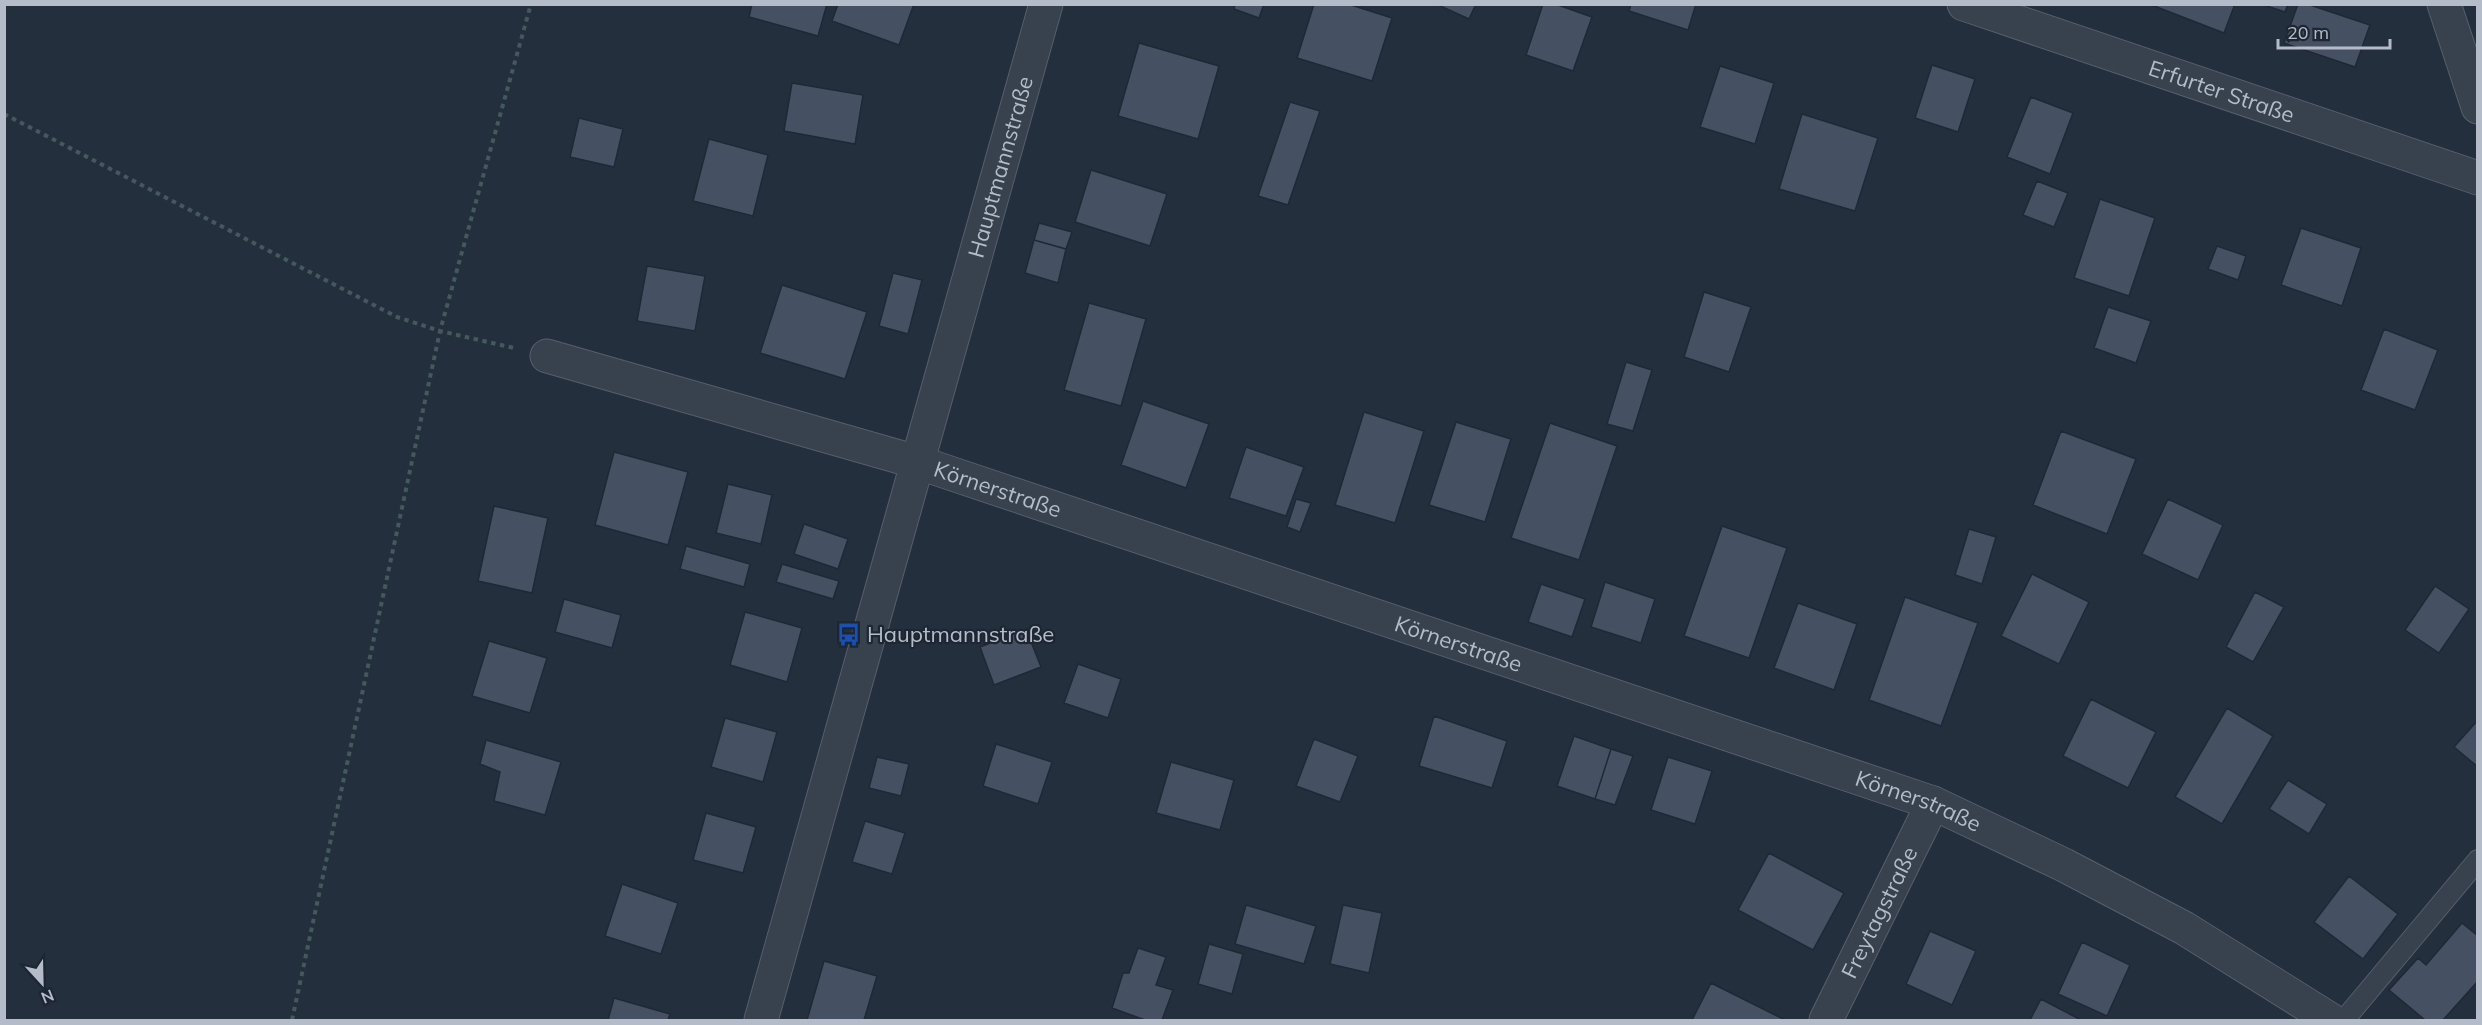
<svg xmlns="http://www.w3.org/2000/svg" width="2482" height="1025" font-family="Mulish,sans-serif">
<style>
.building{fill:#455162;stroke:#1f2835;stroke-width:1.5}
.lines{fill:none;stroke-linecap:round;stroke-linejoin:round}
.lane-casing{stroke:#565f6c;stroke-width:22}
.street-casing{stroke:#565f6c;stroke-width:35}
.path{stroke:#44595c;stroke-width:4;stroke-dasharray:4.5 4.5;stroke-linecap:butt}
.lane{stroke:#38414e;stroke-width:20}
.street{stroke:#38414e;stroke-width:33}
.labels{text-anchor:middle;stroke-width:4.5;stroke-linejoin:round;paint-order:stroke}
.street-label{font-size:22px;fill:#b4bcc9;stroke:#1d2633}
.poi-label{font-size:22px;fill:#b4bcc9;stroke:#1d2633;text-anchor:start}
</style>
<rect width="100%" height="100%" fill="#242f3e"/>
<path class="building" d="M752 4H827L818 36 749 17Z
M838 4H914L899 45 832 21Z
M1235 4H1264L1259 18 1234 9Z
M1314 4H1348L1392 18 1372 81 1297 58Z
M1436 4H1476L1469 19Z
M1543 4H1555L1592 17 1573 71 1526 55Z
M1631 4H1696L1688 30 1629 11Z
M2149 4H2235L2224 33Z
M2261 4H2288L2285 12Z
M2298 4H2307L2370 25 2355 67 2284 43Z
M1139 43 1219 66 1198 139 1118 116Z
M1932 65 1975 79 1958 132 1915 118Z
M1720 66 1774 83 1755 144 1700 127Z
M792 83 863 95 855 144 784 131Z
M2031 97 2073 113 2050 174 2007 157Z
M1290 102 1320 111 1288 205 1258 196Z
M1802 114 1878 138 1855 211 1779 189Z
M579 118 623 129 614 167 570 157Z
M709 139 768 155 753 216 693 201Z
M1091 170 1167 194 1150 246 1075 222Z
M2037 181 2068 193 2054 227 2023 215Z
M2100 199 2155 218 2129 296 2074 278Z
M1039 223 1072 232 1066 249 1034 240Z
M2301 228 2361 248 2342 306 2281 285Z
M1034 240 1066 249 1058 283 1025 273Z
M2217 246 2246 256 2238 280 2208 269Z
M647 266 705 276 695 331 637 321Z
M893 273 922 280 908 334 879 326Z
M782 285 867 312 845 379 760 353Z
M1704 292 1751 307 1729 372 1684 357Z
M1089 303 1146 319 1121 406 1064 390Z
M2108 307 2151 321 2136 363 2094 348Z
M2384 329 2438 350 2415 410 2361 390Z
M1626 362 1652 370 1633 431 1607 424Z
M1143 401 1209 424 1186 488 1121 465Z
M1364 412 1424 431 1395 523 1335 505Z
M1456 422 1511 439 1485 522 1429 505Z
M1550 423 1617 446 1579 560 1511 538Z
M2061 431 2136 459 2107 534 2033 505Z
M1246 447 1304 467 1286 516 1229 498Z
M614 452 688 472 668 545 595 525Z
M728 484 772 495 761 544 716 533Z
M1296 499 1311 503 1300 532 1287 527Z
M2168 499 2223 525 2198 580 2142 554Z
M494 506 548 518 532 593 478 581Z
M804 524 848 539 838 569 794 554Z
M1722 526 1787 548 1749 658 1684 636Z
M1969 529 1996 537 1982 584 1955 575Z
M686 546 750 564 744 587 680 569Z
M782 564 839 581 833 599 776 582Z
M2032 574 2089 602 2059 664 2001 636Z
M1605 582 1655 599 1641 643 1591 627Z
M1541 584 1585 599 1572 637 1528 622Z
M2435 586 2469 609 2439 653 2405 630Z
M2255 592 2284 607 2253 662 2226 647Z
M1905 597 1978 623 1941 726 1869 700Z
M564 599 621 615 612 648 555 632Z
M1798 603 1857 624 1834 690 1774 668Z
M745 612 802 628 787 682 730 665Z
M1026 629 1041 667 994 685 980 647Z
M489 641 547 658 530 713 472 696Z
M1078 664 1121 679 1108 718 1064 703Z
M2091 699 2156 732 2128 788 2063 756Z
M2227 708 2273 736 2222 824 2175 797Z
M1434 716 1507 741 1492 788 1419 766Z
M725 718 777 732 763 782 711 767Z
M2478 720V767L2454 747Z
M1574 736 1611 749 1595 799 1557 786Z
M1314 739 1358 756 1340 802 1296 786Z
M486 740 561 762 545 815 494 801 500 772 480 764Z
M996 744 1052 762 1038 804 983 786Z
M1611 749 1633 756 1615 805 1595 799Z
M877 757 909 764 901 796 869 788Z
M1668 757 1712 771 1695 824 1651 810Z
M1171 762 1234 780 1220 830 1156 813Z
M2288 780 2327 804 2309 834 2269 809Z
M706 813 756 827 743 873 693 860Z
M865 821 905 833 892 874 852 862Z
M1769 853 1844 893 1813 950 1738 910Z
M2349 876 2398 914 2363 959 2314 922Z
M622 884 678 903 661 954 605 936Z
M1246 905 1316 926 1304 964 1235 944Z
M1343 905 1382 913 1369 973 1330 964Z
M2462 923 2478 936V981L2443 1020H2425L2389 990 2418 958 2426 965Z
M1930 931 1976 951 1952 1005 1906 984Z
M2082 942 2130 965 2107 1016 2058 994Z
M1209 944 1243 954 1232 994 1198 984Z
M1138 948 1166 957 1156 985 1173 990 1162 1020H1145L1112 1008 1123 973H1129Z
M824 961 877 976 864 1020H807Z
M1711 983 1783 1019 1782 1020H1692Z
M614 998 670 1014 668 1020H608Z
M2041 999 2081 1020H2030Z"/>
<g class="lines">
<defs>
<path id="lane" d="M2344 1020 2478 860"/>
<g id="street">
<path id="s1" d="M1964 4 2478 178"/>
<path d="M2444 4 2478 107"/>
<path id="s2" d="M547 356 917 462 1933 803 2064 865 2184 928 2331 1020"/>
<path id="s3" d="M761 1020 1046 4"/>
<path id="s4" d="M1826 1020 1933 803"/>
</g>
</defs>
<use href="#lane" class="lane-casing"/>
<use href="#street" class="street-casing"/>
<path class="path" d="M4 114 397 317 440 331 514 348
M292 1020 440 331 531 4"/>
<use href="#lane" class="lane"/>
<use href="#street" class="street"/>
</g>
<defs>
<symbol id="bus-bare" viewBox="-9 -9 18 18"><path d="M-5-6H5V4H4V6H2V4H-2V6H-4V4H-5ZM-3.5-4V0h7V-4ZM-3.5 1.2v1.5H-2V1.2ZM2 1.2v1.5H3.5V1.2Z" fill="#1a4fb4" stroke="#1d2633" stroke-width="2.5" paint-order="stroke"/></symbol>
</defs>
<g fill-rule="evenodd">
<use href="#bus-bare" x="832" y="618" width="33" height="33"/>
</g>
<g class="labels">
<g class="street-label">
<text dy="8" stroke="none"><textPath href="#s1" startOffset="272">Erfurter Straße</textPath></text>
<text dy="8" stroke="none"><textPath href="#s3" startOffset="886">Hauptmannstraße</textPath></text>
<text dy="8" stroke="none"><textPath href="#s2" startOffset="470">Körnerstraße</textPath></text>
<text dy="8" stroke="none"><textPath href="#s2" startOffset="956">Körnerstraße</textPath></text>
<text dy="8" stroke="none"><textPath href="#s2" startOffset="1442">Körnerstraße</textPath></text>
<text dy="8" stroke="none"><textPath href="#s4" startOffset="120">Freytagstraße</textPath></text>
</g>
<g class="poi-label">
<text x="867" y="642">Hauptmannstraße</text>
</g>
</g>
<rect width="2482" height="1025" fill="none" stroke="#b4bcc9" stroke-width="12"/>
<g transform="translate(42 983) rotate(158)" stroke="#1d2633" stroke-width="4.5" paint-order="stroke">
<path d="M0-4.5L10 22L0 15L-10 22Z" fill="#b4bcc9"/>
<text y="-9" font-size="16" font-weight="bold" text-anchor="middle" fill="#b4bcc9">N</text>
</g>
<path d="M2278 39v9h112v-9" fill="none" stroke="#b4bcc9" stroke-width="3"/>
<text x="2287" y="39" font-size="18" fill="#b4bcc9" stroke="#1d2633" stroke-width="4.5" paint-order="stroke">20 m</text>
</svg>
